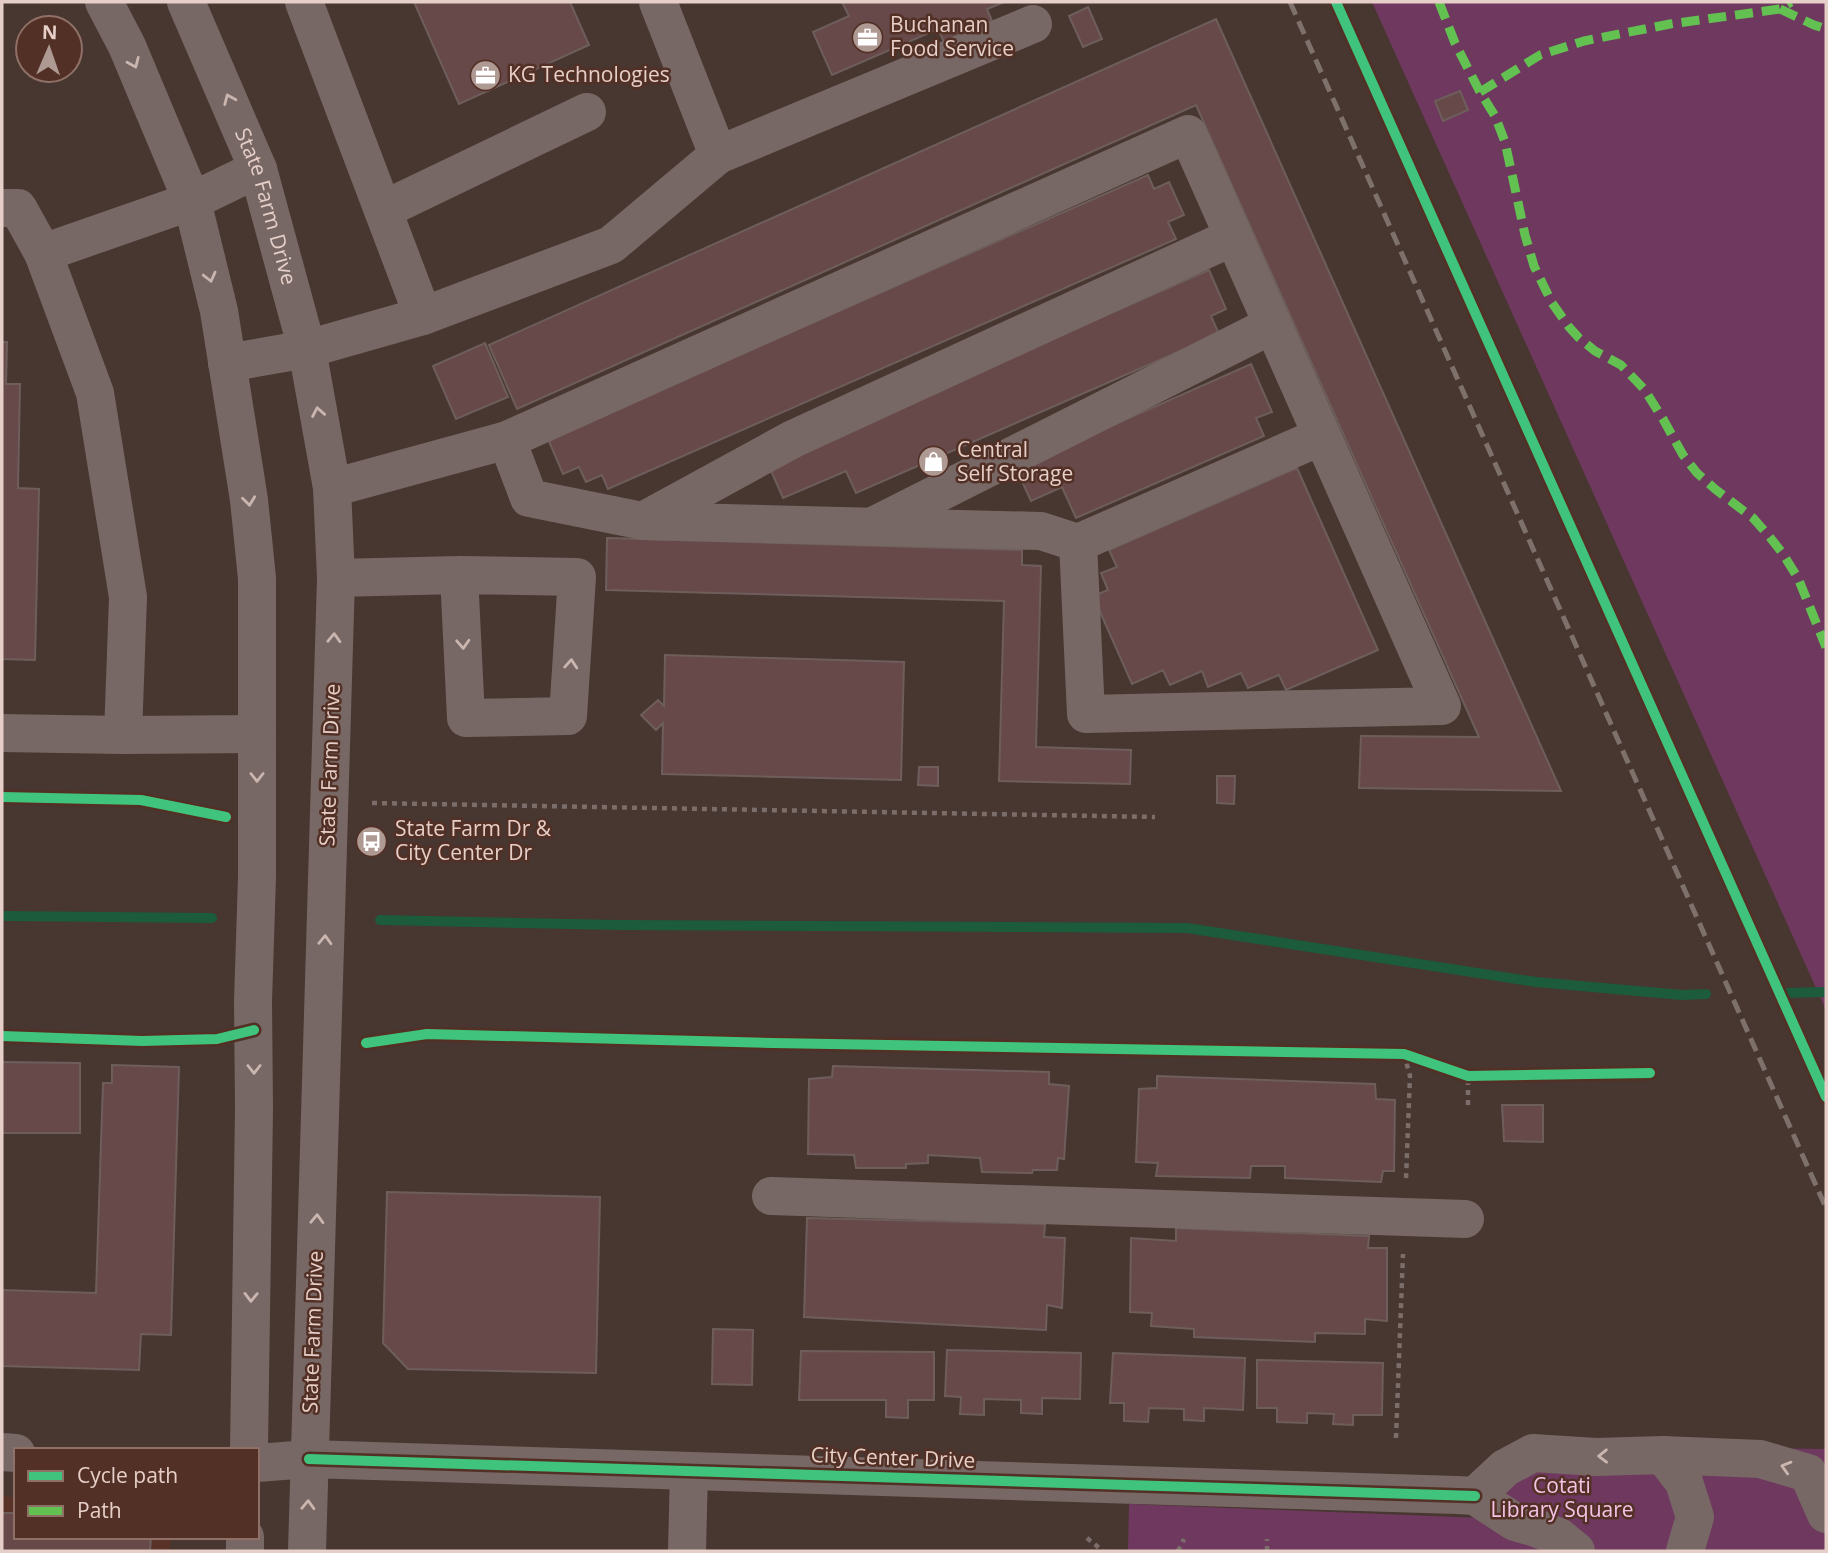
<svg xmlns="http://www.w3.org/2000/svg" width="1828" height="1553" font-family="'Open Sans',sans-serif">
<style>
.built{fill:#5a3328}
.green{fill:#6f395f}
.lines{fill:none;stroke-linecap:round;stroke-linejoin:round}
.stream{stroke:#1c5b3b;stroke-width:10}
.building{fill:#67494a;stroke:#6e5e5b;stroke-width:2}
.path{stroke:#7a6d6a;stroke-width:4.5;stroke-dasharray:5 5;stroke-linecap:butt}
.minor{stroke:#786865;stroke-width:38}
.rail{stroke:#7e716c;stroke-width:5;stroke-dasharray:14 7;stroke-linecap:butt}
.quiet{stroke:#63c152;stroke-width:9;stroke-dasharray:18 9;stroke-linecap:butt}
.cycleway-casing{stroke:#533025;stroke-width:15}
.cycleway{stroke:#40c37c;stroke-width:10}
.oneway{stroke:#cab5af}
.labels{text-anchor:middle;stroke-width:5;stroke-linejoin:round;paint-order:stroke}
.poi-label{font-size:21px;fill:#e6cfc8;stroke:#533025;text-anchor:start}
.street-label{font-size:21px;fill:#e6cfc8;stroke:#533025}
.park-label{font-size:21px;fill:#f3c2e4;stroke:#533025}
</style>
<rect width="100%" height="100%" fill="#483630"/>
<path class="built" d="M2 1496 16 1498V1537H171L170 1551H2Z"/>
<path class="green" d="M1372 2H1826V1010Z
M1515 1445 1826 1449V1551H1128L1129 1504 1482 1518Z"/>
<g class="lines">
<path class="stream" d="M2 916 212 918
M380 920 618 925 1187 928 1536 982 1682 995 1706 994
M1784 993 1826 992"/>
</g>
<path class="building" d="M414 2H570L589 45 459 104Z
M842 2H1004L987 9 992 21 944 42 938 29 832 75 813 32 849 16Z
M1088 7 1102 39 1083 47 1069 16Z
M1216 19 1561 791 1359 788 1361 736 1479 737 1196 105 517 409 489 345Z
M1460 91 1468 110 1443 121 1435 101Z
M1148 175 1154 189 1169 182 1184 215 1168 222 1176 239 608 489 602 475 586 482 579 467 563 474 548 439Z
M1209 270 1226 309 1211 316 1219 334 856 493 846 471 783 498 768 464Z
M2 342H7L6 384H20L18 488 39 489 35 660 2 659Z
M485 343 508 397 456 419 433 366Z
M1251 364 1272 412 1256 418 1264 436 1076 518 1062 487 1031 501 1016 468Z
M1297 468 1378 650 1286 690 1279 675 1248 688 1241 673 1208 687 1202 671 1170 685 1163 670 1132 684 1093 596 1108 590 1101 573 1117 567 1109 550Z
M607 538 1022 550V565L1041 566 1036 747 1131 750 1130 784 999 781 1004 601 606 590Z
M665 655 904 662 901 780 662 774 663 723 656 730 641 715 658 700 664 706Z
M919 767H938V786L918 785Z
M1217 776H1235L1234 804 1217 803Z
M2 1062 80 1063V1133H2Z
M112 1065 179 1067 171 1335 141 1334 139 1370 2 1366V1290L96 1293 103 1083H112Z
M833 1066 1049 1072V1084L1069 1086 1064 1159 1058 1158 1057 1170H1033L1032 1173 982 1172 980 1158 928 1155V1163L906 1164V1168H856L854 1155 808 1154 809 1079 832 1077Z
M1157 1076 1375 1084 1376 1099 1395 1100 1394 1171H1383L1381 1182 1285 1178V1166H1251L1250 1178 1156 1176 1158 1163 1136 1162 1139 1089 1157 1088Z
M1502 1105H1543V1142L1504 1141Z
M387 1192 600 1197 596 1373 408 1369 383 1343Z
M807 1218 1045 1224 1044 1237 1065 1238 1062 1308 1047 1305 1046 1330 804 1317Z
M1176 1228 1369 1236 1368 1248H1387V1321L1365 1319V1334L1315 1333V1342L1194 1337V1329L1151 1326 1152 1313 1130 1312 1131 1238 1176 1241Z
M713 1329 753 1330 752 1385 712 1384Z
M947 1350 1081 1353 1080 1399 1042 1398V1414L1021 1413V1400L984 1399V1415L960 1414 961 1397 945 1396Z
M801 1351 934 1352V1400H908V1418L886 1417V1400H799Z
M1113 1353 1245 1358 1243 1410 1204 1408V1421L1184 1420V1409L1149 1408 1148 1422 1124 1421V1403H1110Z
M1257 1360 1383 1363 1382 1415H1353V1425L1333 1424 1334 1414 1307 1413V1423L1277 1422V1408H1257Z
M2 1513H16V1537H151L150 1551H2Z"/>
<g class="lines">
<path class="path" d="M372 803 1155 817
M1404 1054 1410 1076 1406 1179
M1468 1105V1076
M1396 1438 1403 1254
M1087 1538 1103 1551
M1178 1551 1184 1539
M1267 1551V1539"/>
<g class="minor">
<path d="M104 2 127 46 192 201 219 311 249 500 257 578V877L253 1001 254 1109 249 1450"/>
<path id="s1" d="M186 2 258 169 307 349 332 488 336 578 307 1551"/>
<path d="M304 2 423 316"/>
<path d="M718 155 1033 24"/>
<path d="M2 208H18L43 253 95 393 128 597 123 735 2 733"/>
<path d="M383 210 587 112"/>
<path d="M43 253 192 201 258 169"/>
<path d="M227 363 307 349 423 316 611 245 718 155 658 2"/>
<path d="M507 440 529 498 643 521 1041 531 1078 543"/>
<path d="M332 488 507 440 1188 134C1273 325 1357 516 1442 706L1086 714 1078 543 1322 436"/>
<path d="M643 521 793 439 1233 237"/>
<path d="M877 524 1272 325"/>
<path d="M336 578 459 575 577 577 568 716 466 718 459 575"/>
<path d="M123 735 257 734"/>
<path d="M771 1196 1465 1219"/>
<path d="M2 1452 16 1453"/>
<path d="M1663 1455 1760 1459 1808 1473 1826 1514"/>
<path d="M257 1463 309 1459 1457 1495 1475 1496 1515 1522 1536 1528 1559 1537 1576 1551"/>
<path d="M1475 1496 1505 1468 1533 1453 1596 1457 1663 1455 1684 1482 1695 1517 1685 1551"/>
<path d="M245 1551V1537"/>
<path d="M687 1551 689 1471"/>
</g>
<path class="rail" d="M1290 2 1826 1208"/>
<path class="quiet" d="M1439 2 1455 43 1480 92 1495 116 1505 142 1525 235 1534 266 1552 303 1569 327 1579 338 1595 351 1621 365 1644 389 1663 419 1683 455 1697 473 1715 489 1753 518 1769 536 1783 554 1798 578 1826 647
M1780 9 1814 25 1826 29
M1480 92 1540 55 1584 41 1670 24 1780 9 1791 2"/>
<defs>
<path id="cycleway" d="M1336 2 1826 1097
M2 797 141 800 226 817
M2 1036 142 1041 217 1039 254 1030
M366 1043 427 1034 773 1043 1404 1054 1468 1076 1650 1073
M309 1459 1475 1496"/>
</defs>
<use href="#cycleway" class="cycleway-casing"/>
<use href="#cycleway" class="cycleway"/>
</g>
<defs><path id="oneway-chevron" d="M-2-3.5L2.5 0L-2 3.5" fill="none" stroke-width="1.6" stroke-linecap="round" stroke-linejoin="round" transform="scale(1.75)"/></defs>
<g class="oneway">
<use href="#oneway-chevron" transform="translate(134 63) rotate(67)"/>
<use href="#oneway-chevron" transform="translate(229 99) rotate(-113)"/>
<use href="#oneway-chevron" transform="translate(210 277) rotate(76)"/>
<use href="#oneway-chevron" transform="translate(318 412) rotate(-100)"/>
<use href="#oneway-chevron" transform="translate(249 501) rotate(83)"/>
<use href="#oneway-chevron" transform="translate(334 638) rotate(-88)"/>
<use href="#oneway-chevron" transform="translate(463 644) rotate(87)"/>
<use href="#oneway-chevron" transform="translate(571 664) rotate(-86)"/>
<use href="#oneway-chevron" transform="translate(257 777) rotate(90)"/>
<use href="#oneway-chevron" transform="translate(325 940) rotate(-88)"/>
<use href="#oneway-chevron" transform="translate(254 1069) rotate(90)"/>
<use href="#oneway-chevron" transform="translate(317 1219) rotate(-88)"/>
<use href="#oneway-chevron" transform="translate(251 1297) rotate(91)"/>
<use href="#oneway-chevron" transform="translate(1603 1456) rotate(179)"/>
<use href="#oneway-chevron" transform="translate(1786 1467) rotate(-164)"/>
<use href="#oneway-chevron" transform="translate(308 1505) rotate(-88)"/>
</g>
<defs>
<symbol id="office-disc" viewBox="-11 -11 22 22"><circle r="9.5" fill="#af9993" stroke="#533025"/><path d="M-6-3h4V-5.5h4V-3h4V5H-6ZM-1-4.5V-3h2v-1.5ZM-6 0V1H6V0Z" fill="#fff"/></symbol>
<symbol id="shop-disc" viewBox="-11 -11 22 22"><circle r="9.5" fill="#af9993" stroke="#533025"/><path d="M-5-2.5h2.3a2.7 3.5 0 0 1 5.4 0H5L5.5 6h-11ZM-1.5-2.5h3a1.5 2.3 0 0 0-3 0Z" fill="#fff"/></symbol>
<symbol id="bus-disc" viewBox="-11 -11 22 22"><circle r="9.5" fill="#af9993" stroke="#533025"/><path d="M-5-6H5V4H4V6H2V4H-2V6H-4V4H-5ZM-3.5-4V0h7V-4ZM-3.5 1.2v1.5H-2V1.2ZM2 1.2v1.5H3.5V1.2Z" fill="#fff"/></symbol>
</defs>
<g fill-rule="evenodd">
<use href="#office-disc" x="850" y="20" width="35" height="35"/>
<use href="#office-disc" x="468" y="58" width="35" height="35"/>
<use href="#shop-disc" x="916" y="444" width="35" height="35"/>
<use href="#bus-disc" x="354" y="824" width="35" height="35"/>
</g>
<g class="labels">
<g class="poi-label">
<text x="890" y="32">Buchanan<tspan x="890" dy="24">Food Service</tspan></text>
<text x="508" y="82">KG Technologies</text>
<text x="957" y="457">Central<tspan x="957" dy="24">Self Storage</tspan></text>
<text x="395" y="836">State Farm Dr &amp;<tspan x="395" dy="24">City Center Dr</tspan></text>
</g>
<g class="street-label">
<text dy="7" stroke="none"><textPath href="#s1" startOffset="220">State Farm Drive</textPath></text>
<text transform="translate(330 765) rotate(-88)" y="7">State Farm Drive</text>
<text transform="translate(313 1332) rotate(-88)" y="7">State Farm Drive</text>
<text transform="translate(893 1458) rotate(2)" y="7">City Center Drive</text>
</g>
<g class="park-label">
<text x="1562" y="1493">Cotati<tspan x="1562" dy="24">Library Square</tspan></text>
</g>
</g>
<rect width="1828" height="1553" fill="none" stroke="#e6cfc8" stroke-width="7"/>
<rect x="14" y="1448" width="245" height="91" fill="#533025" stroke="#8e7066" stroke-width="2"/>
<rect x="28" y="1471" width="35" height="10" fill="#40c37c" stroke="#8e7066" stroke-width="2"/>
<text x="77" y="1483" font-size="21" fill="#e6cfc8">Cycle path</text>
<rect x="28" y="1506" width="35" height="10" fill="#63c152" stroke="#8e7066" stroke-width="2"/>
<text x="77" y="1518" font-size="21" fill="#e6cfc8">Path</text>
<g transform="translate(49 49) rotate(2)"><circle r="33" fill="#533025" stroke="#8e7066" stroke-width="2"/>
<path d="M0-5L12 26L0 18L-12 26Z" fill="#af9993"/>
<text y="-10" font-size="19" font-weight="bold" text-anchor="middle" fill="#e6cfc8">N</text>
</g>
</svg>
